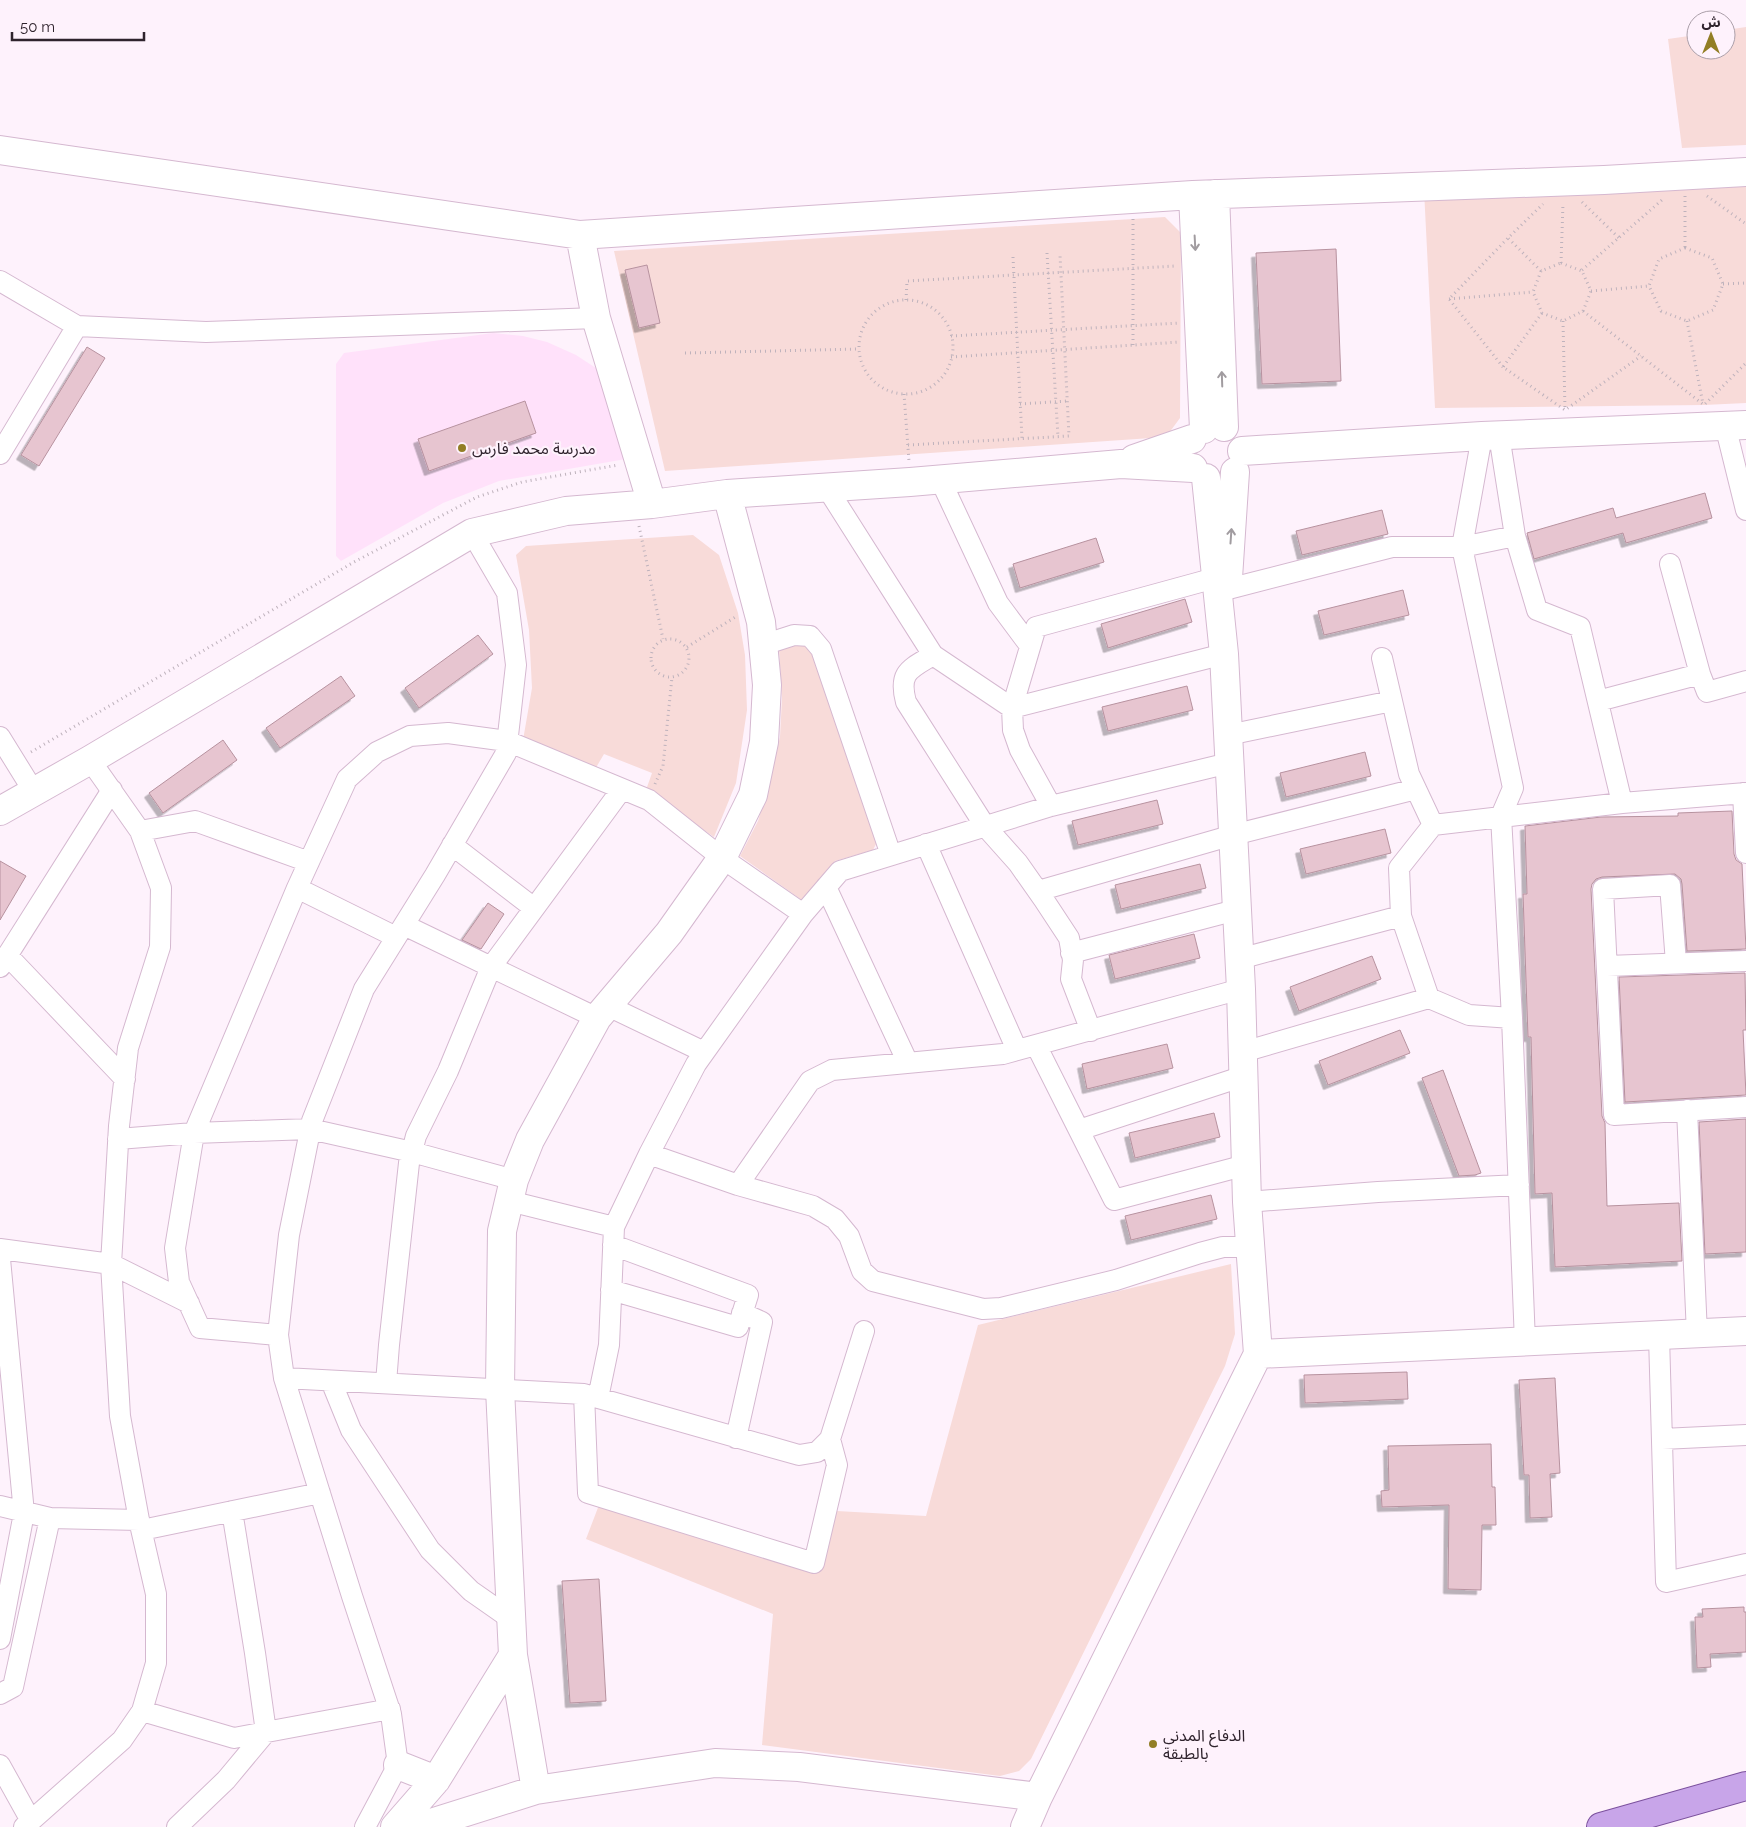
<svg xmlns="http://www.w3.org/2000/svg" width="1746" height="1827" font-family="Raleway,'Noto Sans Arabic',sans-serif">
<style>
.built{fill:#ffe1fa}
.green{fill:#f8dbd9}
.building{fill:#e7c5d0;stroke:#b7929f;filter:url(#shadow)}
.lines{fill:none;stroke-linecap:round;stroke-linejoin:round}
.street-casing{stroke:#d5b8d0;stroke-width:22}
.secondary-casing{stroke:#d5b8d0;stroke-width:30}
.primary-casing{stroke:#7b509d;stroke-width:30}
.path{stroke:#beb2bc;stroke-width:3;stroke-dasharray:1 4;stroke-linecap:butt}
.street{stroke:#fff;stroke-width:20}
.secondary{stroke:#fff;stroke-width:28}
.primary{stroke:#c8a5e9;stroke-width:28}
.oneway{stroke:#a19ca0}
.poi-dot{fill:#927e25;stroke:#fef2fc;stroke-width:2}
.labels{text-anchor:middle;stroke-width:4.5;stroke-linejoin:round;paint-order:stroke}
.poi-label{font-size:16px;fill:#2f232d;stroke:#fef2fc;text-anchor:start}
</style>
<defs>
<filter id="shadow"><feDropShadow dx="-4.5" dy="4.5" stdDeviation="0" flood-color="#0004"/></filter>
</defs>
<rect width="100%" height="100%" fill="#fef2fc"/>
<path class="built" d="M493 333 523 336 547 342 576 355 602 372 626 459 499 481 443 503 341 561 336 556V364L344 353Z"/>
<path class="green" d="M1746 27V145L1682 148 1668 39 1696 35V50H1726V30Z
M1746 177V403L1704 405 1435 408 1424 190Z
M1165 217 1181 233 1180 418 1166 437 665 471 614 251Z
M693 535 719 555 738 613 745 655 747 710 736 783 714 837 646 790 652 773 604 754 594 771 522 746 532 688 529 630 516 555 526 546Z
M810 640 880 836 873 850 835 861 806 903 740 856 758 821 768 788 780 737 782 698 779 649Z
M1231 1264 1235 1334 1225 1366 1031 1759 1019 1771 1000 1776 762 1745 773 1614 586 1539 599 1505 805 1563 819 1510 926 1516 978 1325Z"/>
<path class="building" d="M1336 249 1341 381 1262 384 1256 253Z
M647 265 660 323 639 328 625 270Z
M87 347 105 358 39 466 21 455Z
M525 401 536 433 429 471 418 439Z
M1705 493 1712 518 1626 543 1623 533 1534 559 1527 533 1613 508 1616 518Z
M1382 510 1388 534 1302 555 1296 531Z
M1096 538 1104 562 1020 588 1013 564Z
M1403 590 1409 615 1324 635 1318 611Z
M1185 599 1192 622 1108 648 1101 624Z
M478 635 493 654 419 708 405 688Z
M341 676 355 696 280 748 266 728Z
M1187 686 1193 710 1108 731 1102 707Z
M223 740 237 760 163 813 149 793Z
M1365 752 1371 776 1286 797 1280 773Z
M1157 800 1163 824 1078 845 1072 821Z
M1732 811 1734 854 1736 860 1742 864 1746 949 1687 951 1682 884 1681 879 1675 874 1602 877 1596 879 1592 884 1591 889 1602 1116 1605 1123 1607 1206 1679 1203 1682 1261 1555 1267 1552 1193 1535 1194 1531 1037H1528L1523 894H1527L1525 826 1601 817 1678 816V813Z
M1385 829 1391 853 1306 874 1300 849Z
M0 861 26 876 0 920Z
M1200 864 1206 888 1121 909 1115 885Z
M488 903 504 914 481 949 462 940Z
M1194 934 1200 958 1115 979 1109 955Z
M1372 956 1381 979 1299 1011 1290 987Z
M1745 973 1746 1030H1743L1746 1095 1625 1102 1619 977Z
M1400 1030 1410 1053 1328 1085 1319 1061Z
M1167 1044 1173 1068 1087 1089 1082 1064Z
M1443 1070 1481 1173 1475 1175 1459 1176 1422 1078Z
M1214 1113 1220 1137 1135 1158 1129 1133Z
M1746 1119V1252L1705 1254 1699 1122Z
M1211 1195 1217 1219 1131 1240 1125 1216Z
M1407 1372 1408 1399 1305 1403 1304 1375Z
M1555 1378 1560 1473 1550 1474 1552 1517 1530 1518 1529 1475H1524L1519 1380Z
M1491 1444 1492 1487H1495L1496 1525H1482L1481 1590 1448 1589 1449 1505 1382 1507 1381 1491 1389 1490 1388 1446Z
M599 1579 606 1701 570 1703 562 1581Z
M1744 1607V1612H1746V1652L1710 1654 1711 1667 1697 1668 1695 1617H1703L1702 1609Z"/>
<g class="lines">
<defs>
<path id="street" d="M0 281 77 326 206 332 596 318
M1725 425 1746 510
M1499 435 1515 536 1537 610 1580 627 1622 803
M0 454 77 326
M940 479 998 603 1030 646
M827 488 933 655 1012 708 1224 654
M1515 536 1462 547 1513 788 1501 816 1512 1018 1525 1342
M1670 564 1700 674
M1228 589 1392 547H1462L1482 436
M763 645 794 635 810 636 821 649 891 855
M933 655C910 669 898 672 906 702L985 826 1018 863 1044 900 1069 938 1073 960 1071 979 1091 1031
M1382 658 1409 774 1433 825 1622 803 1746 793
M1598 701 1700 674 1707 692 1746 681
M1228 735 1392 701
M0 737 34 792
M1743 793 1746 853
M1051 806 1020 750 1013 730 1012 708 1036 627 1215 578
M1433 825 1399 868 1401 916 1429 998 1469 1015 1512 1018
M140 831 195 821 309 862
M926 844 1017 1050
M452 845 534 908
M826 887 908 1063
M297 888 347 779 377 752 410 736 448 733 507 741 649 800 722 858 803 914
M1038 891 1233 835 1416 789
M404 925 597 1018
M1071 953 1236 910
M7 955 125 1079
M1239 959 1401 916
M1676 963 1670 885 1603 889 1614 1115 1746 1107
M1607 966 1746 961
M0 967 112 790
M608 1006 704 1052
M1036 1045 1114 1200 1246 1165
M1243 1052 1429 998
M1687 1110 1697 1334
M1079 1130 1244 1076
M118 1139 194 1133 297 888 396 937
M649 1154 738 1185 813 1206 835 1219 849 1236 862 1271 873 1281 983 1309 1001 1308 1116 1280 1200 1253 1223 1247H1250
M738 1185 810 1081 832 1070 1003 1054 1241 989
M509 1201 614 1227
M1247 1202 1378 1192 1519 1185
M0 1249 111 1264 189 1303
M0 1259 24 1513 0 1639
M611 1290 738 1327 748 1295 613 1245
M278 1335 200 1328 179 1282 175 1248 194 1133 310 1129 412 1152 514 1180
M1659 1336 1666 1582 1746 1564
M284 1378 584 1394 799 1455 817 1452 830 1439 864 1331
M331 1381 351 1430 430 1550 471 1591 511 1619
M386 1383 389 1345 409 1163 416 1136 448 1071 491 967 622 789
M584 1394 588 1493 814 1563 837 1465 830 1439
M598 1398 609 1345 614 1227 649 1154 696 1064 803 914 840 871 1051 806 1229 763
M736 1438 762 1322 742 1313
M1662 1439 1746 1435
M0 1506 50 1518 13 1687 0 1694
M50 1518 139 1520
M142 1530 320 1493
M142 1711 234 1738 390 1709
M0 1765 31 1821
M24 1827 122 1740 142 1711 156 1663V1594L139 1520 120 1416 111 1264 119 1126 128 1048 160 947 161 888 140 831 90 760
M177 1827 226 1780 266 1732 255 1653 232 1511
M365 1827 398 1765 391 1714 352 1596 284 1378 278 1335 289 1235 312 1121 364 989 435 875 506 753 516 665 507 593 472 533"/>
<path id="secondary" d="M0 150 580 235 1193 195 1604 180 1746 172
M1215 194 1224 427
M1193 195 1204 429
M580 235 596 318 652 504
M1242 451 1482 436 1746 425
M1134 459 1192 439
M1228 578 1235 472
M0 811 90 760 472 533 566 511 652 504 727 494 910 482 1121 464 1193 468
M1258 1354 1746 1331
M398 1765 436 1780
M536 1790 513 1655 500 1389 502 1231 514 1180 530 1140 597 1018 669 933 722 858 753 795 764 742 767 685 761 622 727 494
M395 1827 436 1780 513 1655
M418 1827 536 1790 715 1763 799 1767 1038 1797
M1025 1827 1038 1797 1258 1354 1247 1202 1241 989 1224 654 1206 478"/>
<path id="primary" d="M1601 1827 1746 1786"/>
</defs>
<use href="#street" class="street-casing"/>
<use href="#secondary" class="secondary-casing"/>
<use href="#primary" class="primary-casing"/>
<path class="path" d="M1685 196V248
M1707 196 1746 224
M1582 202 1619 238
M1133 219V345
M1685 248 1712 258 1723 284 1713 310 1687 321 1661 311 1649 286 1659 259Z
M1047 253 1058 437
M1013 257 1022 439
M1561 263 1582 271 1591 291 1583 311 1563 321 1542 313 1533 292 1541 271Z
M1561 263 1563 203
M1582 270 1662 200
M1541 271 1508 238 1543 204
M1723 284 1746 283
M1591 291 1649 286
M1449 299 1533 292
M859 347a47 47 0 1 1 94 0a47 47 0 1 1-94 0Z
M906 300 907 281 1175 266
M1583 311 1704 405 1746 363
M1542 313 1503 367 1565 410 1641 356
M1563 321 1565 410
M1687 321 1703 404
M951 336 1179 323
M685 353 859 349
M951 357 1180 342
M1503 367 1449 299 1508 238
M904 394 909 461
M1020 404 1067 401
M908 445 1069 436 1060 255
M639 526 663 639
M651 658a19 19 0 1 1 38 0a19 19 0 1 1-38 0Z
M687 647 737 616
M31 752 354 562 477 497 522 482 618 465
M655 784 663 766 672 677"/>
<use href="#street" class="street"/>
<use href="#secondary" class="secondary"/>
<use href="#primary" class="primary"/>
</g>
<defs><path id="oneway-shaft" d="M-6 0H5M1.5-3L5.5 0L1.5 3" fill="none" stroke-width="1.6" stroke-linecap="round" stroke-linejoin="round" transform="scale(1.25)"/></defs>
<g class="oneway">
<use href="#oneway-shaft" transform="translate(1195 243) rotate(87)"/>
<use href="#oneway-shaft" transform="translate(1222 379) rotate(-92)"/>
<use href="#oneway-shaft" transform="translate(1231 536) rotate(-86)"/>
</g>
<g class="poi-dot">
<circle cx="462" cy="448" r="5"/>
<circle cx="1153" cy="1744" r="5"/>
</g>
<g class="labels">
<g class="poi-label">
<text x="472" y="454">مدرسة محمد فارس</text>
<text x="1163" y="1741">الدفاع المدني<tspan x="1163" dy="18">بالطبقة</tspan></text>
</g>
</g>
<g transform="translate(1711 35)"><circle r="24" fill="#fef2fc" stroke="#ab9fa9"/>
<path d="M0-4L9 19L0 12L-9 19Z" fill="#927e25"/>
<text y="-8" font-size="14" font-weight="bold" text-anchor="middle" fill="#2f232d">ش</text>
</g>
<path d="M12 32v8h132v-8" fill="none" stroke="#2f232d" stroke-width="2.5"/>
<text x="20" y="32" font-size="15" fill="#2f232d" stroke="#fef2fc" stroke-width="4" paint-order="stroke">50 m</text>
</svg>
